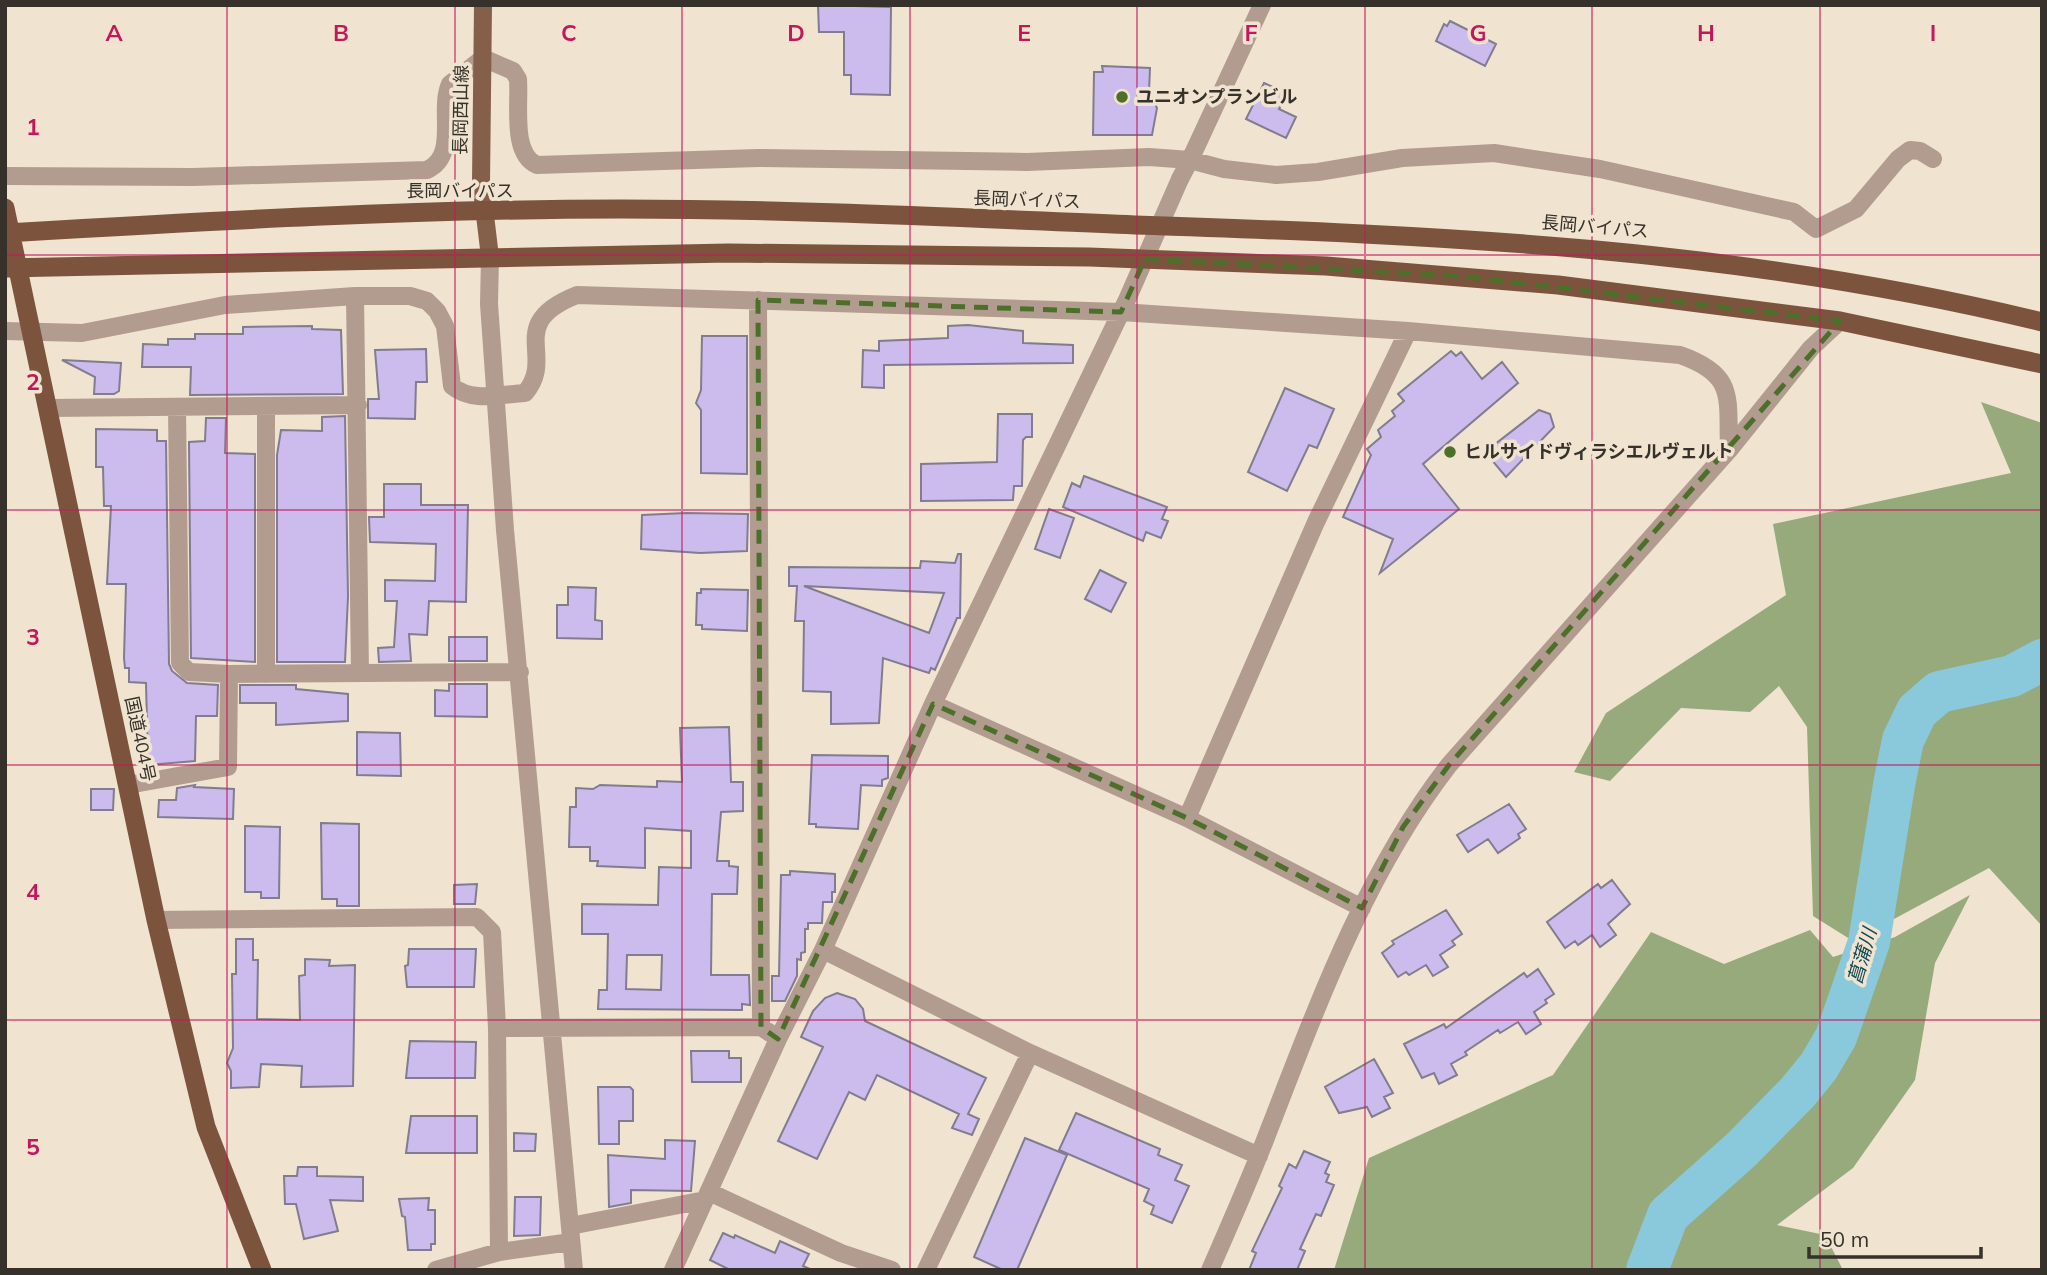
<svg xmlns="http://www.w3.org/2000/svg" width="2047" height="1275" font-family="Mulish,'Noto Sans JP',sans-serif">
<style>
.forest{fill:#96aa7b}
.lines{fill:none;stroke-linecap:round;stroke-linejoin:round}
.river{stroke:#8ac9db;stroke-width:42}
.building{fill:#cbbced;stroke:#817c8f;stroke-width:2;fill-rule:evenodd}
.minor{stroke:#b29c90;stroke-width:18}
.tertiary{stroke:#b29c90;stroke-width:18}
.primary{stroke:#845f4a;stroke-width:18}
.trunk{stroke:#7c543d;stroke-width:19}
.marked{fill:none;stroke:#4c7029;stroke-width:5;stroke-dasharray:14 9;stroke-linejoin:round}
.grid{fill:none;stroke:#c2185b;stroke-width:2;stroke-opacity:0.55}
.poi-dot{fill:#4c7029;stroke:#f0e3d0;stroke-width:2.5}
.labels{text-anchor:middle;stroke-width:7;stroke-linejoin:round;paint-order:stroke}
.poi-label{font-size:18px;font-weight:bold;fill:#36312a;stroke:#f0e3d0;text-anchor:start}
.street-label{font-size:18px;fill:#36312a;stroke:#f0e3d0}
.water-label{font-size:19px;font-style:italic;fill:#114855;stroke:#f0e3d0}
.grid-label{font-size:23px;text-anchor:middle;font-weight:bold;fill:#c2185b;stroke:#f0e3d0;stroke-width:7;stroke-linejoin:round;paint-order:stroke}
</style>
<rect width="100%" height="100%" fill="#f0e3d0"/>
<path class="forest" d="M1981 402 2042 423V926L1989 868 1853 941 1813 916 1807 727 1779 686 1750 712 1681 708 1610 781 1574 772 1606 713 1786 595 1773 524 2011 473Z
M1970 895 1935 963 1915 1080 1853 1168 1777 1225 1825 1235 1843 1270H1334L1369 1158 1553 1075 1651 932 1724 964 1810 930 1833 957 1895 937Z"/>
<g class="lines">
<path class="river" d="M1647 1270 1668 1215 1742 1149 1798 1092 1819 1066 1836 1037 1869 942 1894 785 1903 740 1917 711 1939 692 2012 676 2042 660"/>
</g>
<path class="building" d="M818 5 891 7 890 95 851 94V75H844V32H819Z
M1450 21 1496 44 1485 66 1436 41 1444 24 1447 26Z
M1102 66 1150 68 1149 92 1157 108 1152 135H1093L1094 72H1103Z
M1264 83 1287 93 1279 109 1296 117 1286 138 1246 119Z
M968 325 1023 331V343L1073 345V363L884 365V388L862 387 863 350 879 351V341L948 338V326Z
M312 326V329L341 330 343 394 190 395 191 367H142L143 344 168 345V339H195V334H243V327Z
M702 336H747V474L701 473V410L696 403 701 390Z
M426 349 427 382H416L415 419 368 418V399H379L375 350Z
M1451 351 1456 356 1461 352 1482 379 1502 362 1518 383 1423 464 1459 509 1380 573 1393 539 1343 517 1371 455 1367 449 1381 437 1378 430 1395 416 1392 411 1404 401 1398 394Z
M62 360 121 363 119 391 114 394H94L95 377Z
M1285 388 1334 409 1317 448 1309 445 1287 491 1248 472Z
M1539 410 1550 414 1554 427 1506 477 1485 452Z
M998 414H1032V437H1026L1023 440 1022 486H1014L1013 500 921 501V464L997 462Z
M345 416 348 597 345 662H277V455L281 430 322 431V417Z
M206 418H226L225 453 255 454V662L191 658 189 442 205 441Z
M96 429 157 430V441H166L169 664 172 671 187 683 218 685 217 716H196L195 761 148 765 146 683 129 682V668H125L124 658 126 584H107L111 506H104L103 467H96Z
M1084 476 1167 507 1162 519 1168 521 1161 538 1146 532 1143 541 1063 507 1072 483 1080 487Z
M384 484H421V505H468L466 602 429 601 427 635 409 634 411 661 379 662 378 648 394 647 397 601H385V580L435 581 436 544 370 542 369 517H384Z
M1049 509 1074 518 1060 558 1035 549Z
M686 513 748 514 747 551 700 553 641 549 642 515Z
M958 554H961L960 618H957L935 670 931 668 929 673 883 658 879 723 831 724V692L803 691 804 621H795L797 586H789V567L920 568 921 561 955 563ZM804 586 944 593 929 633Z
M1100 570 1126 583 1111 612 1085 599Z
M568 587 596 588 595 620 602 621V639L557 638V605H568Z
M701 589 748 590 747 631 702 629V625H696L697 593H701Z
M449 637H487V661H449Z
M449 684H487V717L435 716V690L449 691Z
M240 685H296V689L348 694V721L276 725V703H240Z
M729 727 731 782H743V811L721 812 717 861H729V866L738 867 737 894H712L711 975H749L750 1005 742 1004V1010L598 1009 599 990H607L608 934H582V904L658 905 659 867 691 868V831L645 828V868L597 866 598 861H590V847H569L570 807H576V788L593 789 600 785 657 787V781L682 782 680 728ZM627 955H662L661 990 626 989Z
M357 732 400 733 401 776 357 775Z
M812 755 888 756V778L882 780V786L861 785 858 829 816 827V824H809Z
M195 785 194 787 234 789 233 819 158 817 159 800H176L177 788Z
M91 789H114L113 810H91Z
M1509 804 1526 829 1518 834 1520 838 1498 853 1488 839 1468 852 1457 835Z
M321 823 359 824V906H337V899H322Z
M245 826 280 827 279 898H261V892H245Z
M790 871 835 874V892H832V902H823L822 923H808V929H805V952L801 953V960L797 959V976L785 1001H772V976H779L781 875H790Z
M1612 880 1630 904 1608 924 1616 935 1600 947 1592 935 1578 945 1575 941 1565 948 1547 922 1598 884 1601 888Z
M477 884 475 904H454V885Z
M1446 910 1462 934 1452 941 1455 945 1440 955 1448 967 1433 976 1426 965 1409 975 1406 972 1398 977 1382 953 1394 944 1392 941Z
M236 939H253V960H258L257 1019 300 1020 299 976 305 975V959L330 960 329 966 355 965 353 1086 301 1087 302 1066 261 1064 259 1087 231 1088V1071L227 1063 233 1048 232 974H236Z
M409 949H476L474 987H407L405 966 408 965Z
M1538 969 1554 994 1545 1000 1547 1003 1534 1012 1541 1024 1526 1034 1518 1022 1500 1033 1498 1030 1465 1052 1467 1055 1451 1064 1457 1075 1439 1084 1434 1073 1422 1078 1404 1044 1444 1024 1446 1028 1524 973 1527 977Z
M837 993 855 999 863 1009 865 1021 986 1078 968 1114 979 1119 972 1135 952 1128 959 1114 877 1075 865 1100 849 1092 817 1159 778 1141 823 1047 801 1037 813 1011 825 998Z
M410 1041 476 1042 475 1078H406Z
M691 1051H729V1058H741V1082H692Z
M1374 1059 1393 1093 1384 1097 1390 1108 1372 1117 1367 1107 1339 1113 1325 1087Z
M598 1087H630L633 1090V1121H619V1144H599Z
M1076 1113 1160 1149 1158 1155 1182 1165 1175 1180 1189 1186 1172 1223 1151 1214 1154 1206 1144 1201 1149 1189 1059 1150Z
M411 1116H477V1153H406Z
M514 1133 536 1134 535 1151H514Z
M1025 1138 1067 1155 1017 1270H1003L974 1257Z
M665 1140 695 1141 691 1191 631 1190V1203L609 1207 608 1155 665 1159Z
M1304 1151 1330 1162 1325 1173 1329 1175 1326 1182 1334 1185 1321 1216 1316 1214 1300 1249 1305 1251 1297 1270H1249L1256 1253 1252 1251 1282 1188 1279 1186 1289 1164 1296 1168Z
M298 1167H317V1176L363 1177V1201L330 1200 338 1231 304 1239 296 1204H285L284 1176H297Z
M515 1197H541L540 1235 514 1236Z
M429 1198 428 1210H435V1244H431V1250H408L405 1217 402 1216 399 1199Z
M723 1233 734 1238 735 1235 775 1253 780 1241 809 1254 803 1266 812 1270H730L710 1260Z"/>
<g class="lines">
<path class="minor" d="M1190 160 1262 5
M5 176 193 177 427 170C459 155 438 111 450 84L483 58 513 71 518 79C520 104 511 154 537 165L758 158 1027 162 1149 157 1190 160 1224 169 1276 175 1318 172 1402 158 1494 153 1600 169 1794 212 1816 229 1856 209 1898 159 1910 150 1920 151 1933 159
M490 257 489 304 505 530 574 1270
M355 296 360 673
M758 300 761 1027
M1126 302 1180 179
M5 331 82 333 225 305 355 296H410L427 301 437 311 445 326 452 386C472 403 501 394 525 393 557 356 504 324 577 295L1121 312 1408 331 1680 355C1737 375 1727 398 1729 450
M177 407 180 663 189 672 229 674 520 672
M48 408 358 405
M266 674V406
M933 704 1187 818 1362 908
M128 785 228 767 229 674
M1187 818 1316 522 1408 331
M156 920 477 917 492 932 497 1028 499 1252
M823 950 1030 1053 1259 1156
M497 1028 761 1027 770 1033
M709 1192 841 1253 892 1270
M570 1226 705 1200
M436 1270 499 1252 571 1242
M673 1270 778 1039 823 950 933 704 1121 312
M926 1270 1030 1053
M1210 1270C1231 1222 1252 1175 1270 1127 1319 1001 1366 872 1449 765L1729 450 1811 348 1840 321"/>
<path class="tertiary" d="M1180 179 1190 160
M1121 312 1126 302"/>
<path class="primary" d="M483 5 481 182 490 257"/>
<path class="trunk" d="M5 208 156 920 206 1127 262 1270
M5 233C211 221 415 209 621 209 792 209 964 218 1135 225 1442 235 1741 248 2042 322
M5 268 729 253 1089 257 1326 266 1558 285 1840 321 2042 364"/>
</g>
<path class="marked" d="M1145 259 1459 276 1840 321 1449 765 1403 827 1362 908 1187 818 933 704 778 1039 761 1027 758 300 1121 312Z"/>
<path class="grid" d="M227 5V1270M455 5V1270M682 5V1270M910 5V1270M1137 5V1270M1365 5V1270M1592 5V1270M1820 5V1270M5 255H2042M5 510H2042M5 765H2042M5 1020H2042"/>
<g class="poi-dot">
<circle cx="1122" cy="97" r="7"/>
<circle cx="1450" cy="452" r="7"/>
</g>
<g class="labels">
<g class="poi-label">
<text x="1136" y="103">ユニオンプランビル</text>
<text x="1464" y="458">ヒルサイドヴィラシエルヴェルト</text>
</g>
<g class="street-label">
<text transform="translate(461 110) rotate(-89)" y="6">長岡西山線</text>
<text x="460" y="197">長岡バイパス</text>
<text transform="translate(1027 200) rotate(2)" y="6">長岡バイパス</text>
<text transform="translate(1595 227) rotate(5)" y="6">長岡バイパス</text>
<text transform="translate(140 739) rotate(78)" y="6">国道404号</text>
</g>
<g class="water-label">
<text transform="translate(1862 956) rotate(-74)" y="7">菖蒲川</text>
</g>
</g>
<g class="grid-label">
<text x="114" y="41">A</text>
<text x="341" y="41">B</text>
<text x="569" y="41">C</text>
<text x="796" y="41">D</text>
<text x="1024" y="41">E</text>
<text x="1251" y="41">F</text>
<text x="1478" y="41">G</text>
<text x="1706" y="41">H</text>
<text x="1933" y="41">I</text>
<text x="33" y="135">1</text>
<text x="33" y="390">2</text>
<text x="33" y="645">3</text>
<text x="33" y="900">4</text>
<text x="33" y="1155">5</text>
</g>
<rect width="2047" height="1275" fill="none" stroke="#36312a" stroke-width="14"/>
<path d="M1809 1247v10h172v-10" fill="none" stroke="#36312a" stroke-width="3.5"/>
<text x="1820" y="1247" font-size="21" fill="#36312a" stroke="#f0e3d0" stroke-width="5" paint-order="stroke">50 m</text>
</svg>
